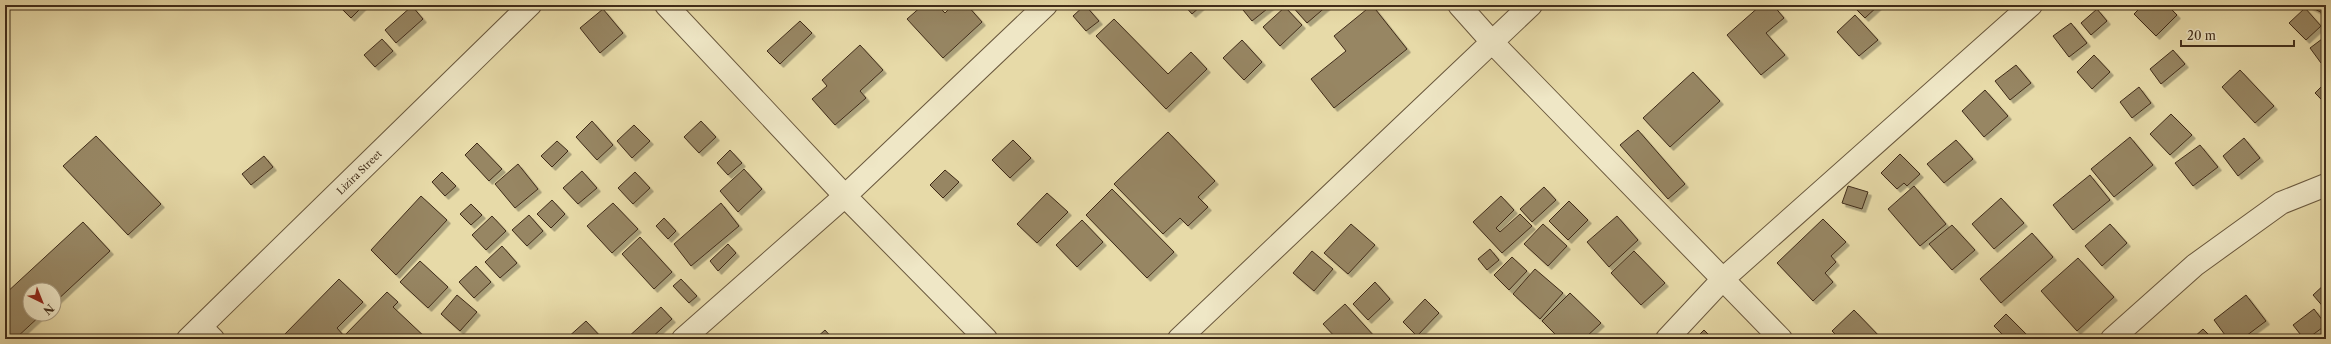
<svg xmlns="http://www.w3.org/2000/svg" width="2331" height="344" font-family="'Libre Caslon Text',serif">
<style>
.building{fill:#978663;stroke:#402c19;filter:url(#shadow)}
.lines{fill:none;stroke-linecap:round;stroke-linejoin:round}
.minor-casing{stroke:#6a583d;stroke-width:24}
.tertiary-casing{stroke:#6a583d;stroke-width:24}
.minor{stroke:#efe7c6;stroke-width:22}
.tertiary{stroke:#efe7c6;stroke-width:22}
.labels{text-anchor:middle;stroke-width:3;stroke-linejoin:round;paint-order:stroke}
.street-label{font-size:10px;fill:#402c19;stroke:#efe7c6}
</style>
<defs>
<filter id="shadow"><feDropShadow dx="3.5" dy="3.5" stdDeviation="0" flood-color="#0004"/></filter>
</defs>
<rect width="100%" height="100%" fill="#e7daa8"/>
<filter id="stains"><feTurbulence type="fractalNoise" baseFrequency=".005" numOctaves="4"/><feColorMatrix values="0 0 0 0 .2 0 0 0 0 .09 0 0 0 0 .02 0 0 0 .5 -.17"/></filter>
<radialGradient id="worn" r=".72"><stop offset=".6" stop-color="#630" stop-opacity="0"/><stop offset="1" stop-color="#630" stop-opacity=".3"/></radialGradient>
<path class="building" d="M338 5H364L351 18Z
M923 5H937L945 13 953 5H967L982 22 943 58 907 19Z
M1085 5 1099 21 1086 31 1073 16Z
M1184 5H1202L1192 14Z
M1239 5H1272L1252 21Z
M1291 5H1328L1307 23Z
M1372 5 1407 49 1334 108 1311 79 1346 51 1334 36Z
M1761 5H1773L1784 18 1766 33 1785 55 1761 75 1727 35Z
M1852 5H1879L1865 18Z
M2143 5H2167L2177 15 2156 36 2134 14Z
M2310 5H2326V15L2309 6Z
M412 6 423 19 396 43 385 30Z
M1285 7 1302 25 1280 46 1263 27Z
M2305 8 2321 26 2306 40 2289 23Z
M603 9 623 33 600 53 580 28Z
M2097 9 2107 21 2091 35 2081 23Z
M1855 15 1878 40 1859 56 1837 32Z
M1114 19 1168 74 1191 52 1207 69 1166 109 1096 36Z
M800 21 812 33 780 64 767 51Z
M2071 23 2087 43 2069 57 2053 36Z
M2326 36V60L2321 63 2310 48Z
M382 39 393 51 375 67 364 55Z
M1242 40 1262 62 1244 80 1223 58Z
M860 45 883 70 860 91 866 98 835 125 812 99 827 86 822 80Z
M2173 50 2185 64 2161 84 2150 69Z
M2094 55 2110 72 2092 89 2077 72Z
M2016 65 2031 83 2010 100 1995 81Z
M2240 70 2274 106 2255 123 2222 87Z
M1693 72 1720 101 1670 147 1643 118Z
M2326 82V102L2325 103 2315 93Z
M2139 87 2151 103 2132 118 2120 102Z
M1985 90 2008 116 1984 137 1962 111Z
M2171 114 2192 135 2170 155 2150 134Z
M592 121 613 145 597 160 576 137Z
M701 121 716 137 699 153 684 137Z
M634 125 650 141 632 158 617 141Z
M1638 130 1685 184 1668 199 1620 145Z
M1168 132 1215 181 1198 197 1208 207 1188 226 1180 218 1163 234 1114 184Z
M96 136 161 204 128 235 63 166Z
M2130 137 2153 165 2114 197 2091 169Z
M2244 138 2260 158 2238 176 2223 156Z
M1013 140 1031 158 1010 178 992 160Z
M1956 140 1973 159 1944 183 1927 164Z
M557 141 568 151 552 167 541 156Z
M477 143 502 169 489 181 465 155Z
M2200 145 2218 167 2193 186 2175 163Z
M730 150 742 163 728 175 717 163Z
M1900 154 1920 174 1907 186 1904 183 1897 189 1881 173Z
M264 156 273 167 251 185 242 174Z
M518 164 538 189 515 208 495 184Z
M744 169 762 189 738 212 720 191Z
M945 170 959 182 943 198 930 185Z
M582 171 597 188 578 204 563 188Z
M442 172 456 186 445 196 432 182Z
M635 172 650 188 633 204 618 188Z
M2090 175 2110 200 2073 230 2053 205Z
M1848 186 1868 192 1862 209 1842 203Z
M1914 186 1946 224 1920 246 1888 209Z
M1544 187 1556 200 1532 222 1520 209Z
M1112 189 1174 252 1147 278 1086 215Z
M1047 193 1068 212 1037 243 1017 224Z
M421 196 447 220 396 275 371 250Z
M1501 196 1514 210 1496 228 1500 232 1520 214 1532 226 1502 253 1473 222Z
M2001 198 2024 223 1994 249 1972 224Z
M552 200 565 214 551 228 537 214Z
M1569 201 1588 220 1568 240 1549 221Z
M613 203 638 229 612 253 587 226Z
M721 203 739 226 691 266 674 244Z
M471 204 482 215 471 225 460 214Z
M529 215 543 231 527 246 512 230Z
M492 216 506 231 486 250 472 235Z
M1617 216 1638 240 1609 267 1587 242Z
M664 218 676 231 668 239 656 226Z
M1823 219 1846 242 1831 256 1836 262 1825 273 1833 282 1813 301 1777 263Z
M1082 220 1103 242 1077 267 1056 245Z
M83 222 110 251 54 303V290H30V314H42L15 339H5V294Z
M1351 224 1375 245 1348 274 1324 253Z
M1543 224 1567 246 1548 266 1524 244Z
M2110 224 2127 243 2102 266 2085 246Z
M1952 225 1975 250 1952 270 1929 244Z
M2032 233 2053 257 2001 303 1980 279Z
M640 237 672 272 654 289 622 254Z
M728 244 736 253 718 271 710 261Z
M502 246 517 263 500 278 485 262Z
M1490 249 1499 260 1487 270 1478 259Z
M1312 251 1333 269 1314 291 1293 273Z
M1634 251 1665 283 1641 305 1611 273Z
M1512 257 1527 271 1509 290 1494 275Z
M2078 258 2114 297 2077 331 2041 291Z
M420 261 448 287 428 308 400 282Z
M476 266 491 282 474 298 459 282Z
M1535 269 1563 293 1540 319 1513 294Z
M339 279 363 302 337 328 344 336 387 292 398 302 393 307 427 339H289L284 335Z
M681 279 697 296 689 303 673 286Z
M1375 282 1390 299 1368 320 1353 304Z
M2326 283V310L2313 295Z
M1570 293 1601 323 1584 339H1560L1542 321Z
M457 295 477 312 460 331 441 314Z
M2246 295 2266 321 2242 339H2228L2214 320Z
M1425 299 1439 313 1417 336 1403 322Z
M1345 304 1375 337 1373 339H1337L1323 324Z
M661 307 672 319 650 339H626Z
M2314 309 2326 325 2307 339H2304L2293 325Z
M1854 310 1882 339H1840L1832 331Z
M2006 314 2028 336 2025 339H2007L1994 326Z
M586 321 603 339H566Z
M2203 329 2213 339H2192Z
M825 330 833 339H815Z
M1704 330 1713 339H1695Z"/>
<g class="lines">
<defs>
<path id="minor" d="M666 5 845 196 986 339
M1459 5 1492 42 1781 339
M201 327 213 339
M683 339 845 196 1046 5
M1179 339 1531 5
M1667 339 1723 279 2031 5
M2112 339 2195 265 2281 203 2326 185"/>
<g id="tertiary">
<path id="s1" d="M188 339 530 5"/>
</g>
</defs>
<use href="#minor" class="minor-casing"/>
<use href="#tertiary" class="tertiary-casing"/>
<use href="#minor" class="minor"/>
<use href="#tertiary" class="tertiary"/>
</g>
<g class="labels">
<g class="street-label">
<text dy="4" stroke="none"><textPath href="#s1" startOffset="239">Lizira Street</textPath></text>
</g>
</g>
<rect width="2331" height="344" fill="none" stroke="#e7daa8" stroke-width="20"/>
<rect x="6" y="6" width="2319" height="332" fill="none" stroke="#402c19" stroke-width="2"/>
<rect x="10" y="10" width="2311" height="324" fill="none" stroke="#402c19"/>
<g transform="translate(42 302) rotate(137)"><circle r="19" fill="#efe7c6" stroke="#a99c81"/>
<path d="M0-3L7 15L0 10L-7 15Z" fill="#8f2418"/>
<text y="-6" font-size="11" font-weight="bold" text-anchor="middle" fill="#402c19">N</text>
</g>
<path d="M2181 40v6h113v-6" fill="none" stroke="#402c19" stroke-width="2"/>
<text x="2187" y="40" font-size="12" fill="#402c19" stroke="#efe7c6" stroke-width="3" paint-order="stroke">20 m</text>
<rect width="100%" height="100%" filter="url(#stains)"/>
<rect width="100%" height="100%" fill="url(#worn)"/>
</svg>
